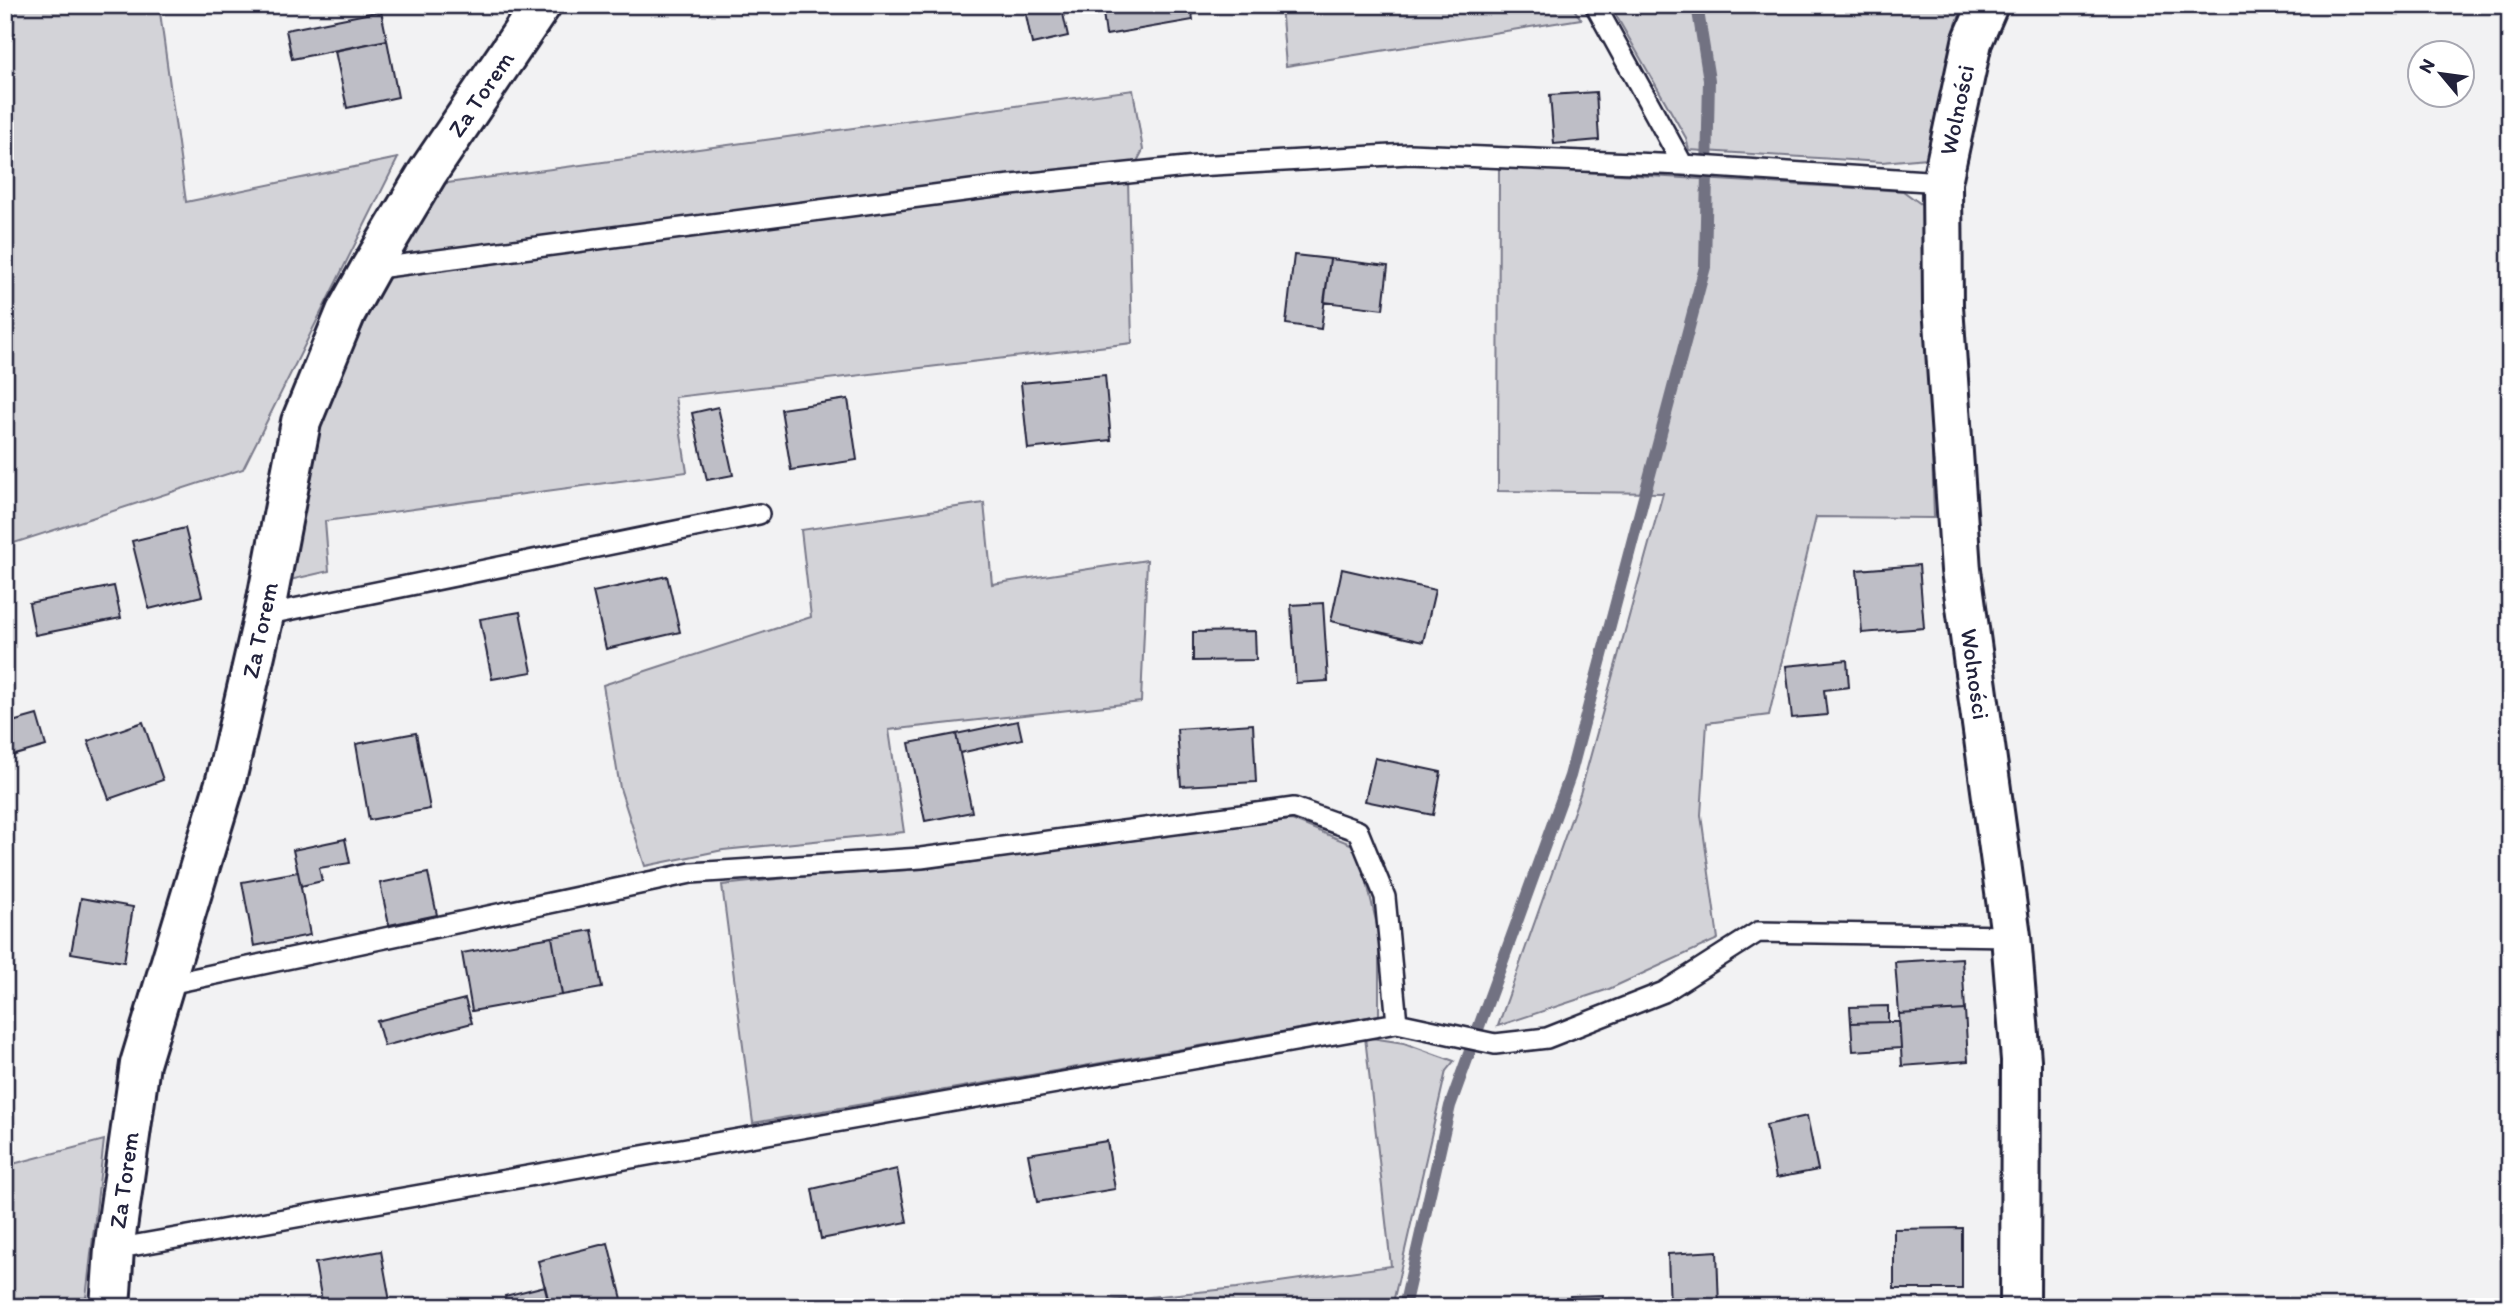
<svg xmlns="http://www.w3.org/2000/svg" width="2515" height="1312" font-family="Itim,sans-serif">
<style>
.green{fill:#d3d3d8;stroke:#7a7a8a;stroke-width:2}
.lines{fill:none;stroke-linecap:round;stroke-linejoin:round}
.stream{stroke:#727282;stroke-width:12}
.building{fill:#bebec6;stroke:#22223b;stroke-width:2}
.service-casing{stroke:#22223b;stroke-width:24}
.minor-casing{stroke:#22223b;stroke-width:44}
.service{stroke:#fff;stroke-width:19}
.minor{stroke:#fff;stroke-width:38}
.labels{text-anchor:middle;stroke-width:6;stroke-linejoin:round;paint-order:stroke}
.street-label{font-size:24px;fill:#22223b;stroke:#fff}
</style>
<rect width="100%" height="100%" fill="#f2f2f3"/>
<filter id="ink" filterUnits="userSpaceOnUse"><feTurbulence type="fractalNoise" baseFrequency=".0143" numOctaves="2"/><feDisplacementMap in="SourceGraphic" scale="14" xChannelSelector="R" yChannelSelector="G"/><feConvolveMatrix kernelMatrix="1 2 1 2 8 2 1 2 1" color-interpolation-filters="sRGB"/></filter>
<g filter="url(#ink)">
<path class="green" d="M5 5H159L186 202 398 158 243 469 5 546Z
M1281 5H1571L1581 19 1286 66Z
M1610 5H1963L1954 30 1942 102 1927 158 1882 162 1689 150 1686 138Z
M1133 90 1143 150 1128 179 1132 343 675 397 687 472 325 521 329 571 290 580 316 430 381 286 433 185Z
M1499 167 1903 191 1925 207 1934 518 1816 517 1769 715 1707 723 1701 815 1718 939 1609 989 1498 1026 1580 794 1663 493 1498 491Z
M984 503 992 584 1147 560 1141 702 889 730 904 832 723 850 645 866 620 788 603 685 811 617 801 530Z
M1292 820 1353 845 1366 878 1379 934V1015L753 1123 722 885 797 877 924 869 1181 832Z
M1365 1037 1404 1043 1454 1061 1446 1071 1392 1307H1052L1237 1288 1391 1266Z
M104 1140 85 1307H5V1166Z"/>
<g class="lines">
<path class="stream" d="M1404 1307 1450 1106 1570 776 1705 267 1709 80 1697 5"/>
</g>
<path class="building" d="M1024 5H1061L1068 36 1032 44Z
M1102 5H1191L1193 20 1106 35Z
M381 11 387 40 292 59 286 30Z
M387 40 398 97 347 108 335 51Z
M1596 92 1599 140 1554 144 1550 95Z
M1294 255 1330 259 1321 329 1286 324Z
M1330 259 1388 266 1383 309 1324 302Z
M1105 375 1111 440 1028 449 1021 383Z
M848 399 857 460 791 470 781 409Z
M718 407 733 475 707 480 692 413Z
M185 528 202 596 149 609 132 541Z
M1919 565 1924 628 1862 633 1857 570Z
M1342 569 1435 590 1423 642 1331 621Z
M667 576 680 632 606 649 593 592Z
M114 586 121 618 35 635 29 603Z
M1323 603 1328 681 1296 683 1291 605Z
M520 612 532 672 492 679 480 619Z
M1255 631 1256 660 1193 661V632Z
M1847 660 1849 687 1824 690 1827 715 1792 718 1786 666Z
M37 715 46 746 5 758V724Z
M1018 721 1022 739 960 753 956 734Z
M143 722 163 780 109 799 88 741Z
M1253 724 1256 782 1181 786 1177 729Z
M416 733 430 809 369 820 356 744Z
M956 734 972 812 925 821 909 743Z
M1375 758 1441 772 1433 815 1365 801Z
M345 839 350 863 319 868 322 881 301 886 293 850Z
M298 872 310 935 254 946 242 882Z
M428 873 437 915 389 925 380 883Z
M81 898 133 907 124 962 71 953Z
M592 930 602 988 562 995 552 937Z
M552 937 562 995 472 1011 462 953Z
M1962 958 1965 1010 1899 1014 1895 962Z
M465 999 472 1023 384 1046 377 1021Z
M1888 1006V1022L1851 1023 1850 1007Z
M1965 1010 1968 1061 1902 1066 1899 1014Z
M1888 1022H1899L1901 1048 1853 1051 1851 1023Z
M1807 1116 1818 1170 1776 1178 1766 1125Z
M1107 1141 1115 1189 1037 1202 1028 1154Z
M897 1169 907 1222 821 1239 812 1189Z
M1962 1228V1289H1894V1229Z
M608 1243 624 1307H550L538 1261Z
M381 1251 391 1307H323L315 1263Z
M1717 1251 1719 1307H1670L1668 1254Z
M545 1286 550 1307H507L505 1296Z
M1603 1295V1307H1571L1570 1296Z"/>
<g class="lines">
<defs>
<path id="service" d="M1595 5 1683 165
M370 269 1002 186 1196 166 1409 154 1683 165 1942 182
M264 615 759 514
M164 985 691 873 921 858 1294 808 1358 831 1385 897 1397 1023 1495 1044 1547 1038 1664 992 1758 932 2011 936
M114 1249 1397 1023"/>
<path id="minor" d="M1988 5 1972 42 1942 182 1943 306 1961 570 2011 936 2021 1060 2020 1307
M110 1307 114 1249 140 1064 226 780 264 615 301 422 346 312 370 269 428 172 541 5"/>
</defs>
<use href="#service" class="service-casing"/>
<use href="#minor" class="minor-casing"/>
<use href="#service" class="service"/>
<use href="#minor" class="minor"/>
</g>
</g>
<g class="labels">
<g class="street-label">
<text transform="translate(481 94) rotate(-56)" y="8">Za Torem</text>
<text transform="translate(1957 110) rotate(-78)" y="8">Wolności</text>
<text transform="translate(260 630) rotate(-78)" y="8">Za Torem</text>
<text transform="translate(1975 674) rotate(82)" y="8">Wolności</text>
<text transform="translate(124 1180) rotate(-82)" y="8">Za Torem</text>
</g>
</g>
<rect width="2515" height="1312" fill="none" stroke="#fff" stroke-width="28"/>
<rect x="14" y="14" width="2487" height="1284" fill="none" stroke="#22223b" stroke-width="2.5" filter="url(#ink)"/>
<g transform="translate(2441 74) rotate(299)"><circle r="33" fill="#ffffff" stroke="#a7a7b1" stroke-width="2"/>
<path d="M0-5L12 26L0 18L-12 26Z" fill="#22223b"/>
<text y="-10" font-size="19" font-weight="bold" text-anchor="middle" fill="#22223b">N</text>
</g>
</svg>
